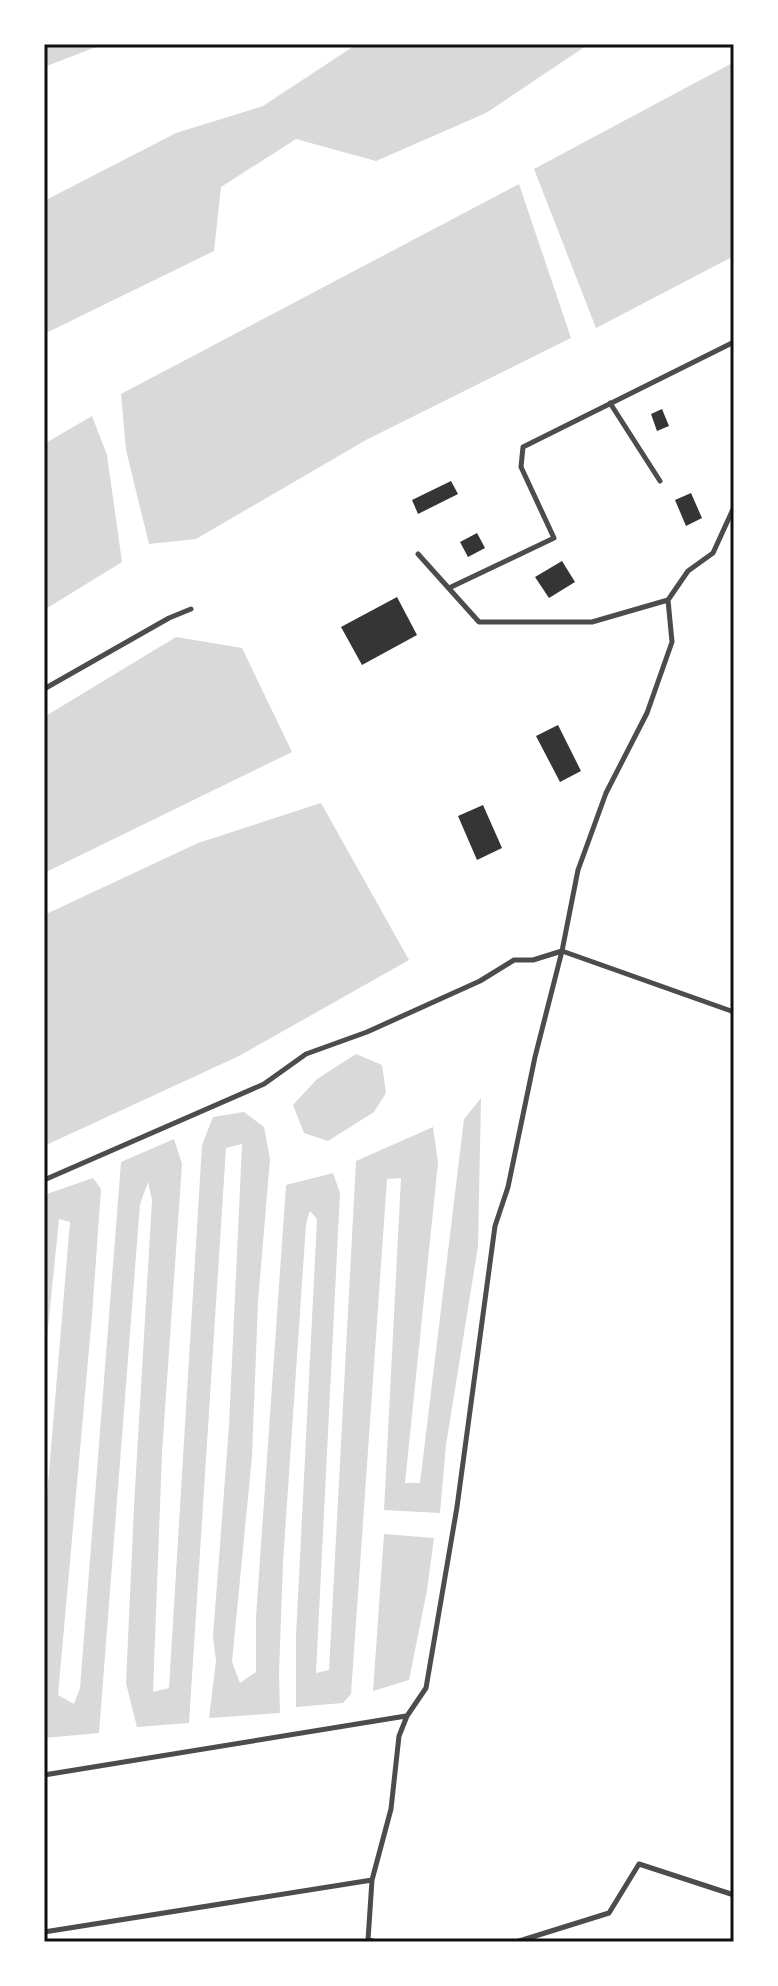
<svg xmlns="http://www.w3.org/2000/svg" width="778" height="1986" font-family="'Open Sans',sans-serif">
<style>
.water{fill:#d9d9d9}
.building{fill:#353535}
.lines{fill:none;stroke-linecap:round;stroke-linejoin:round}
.service{stroke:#4c4c4c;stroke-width:5}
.neatline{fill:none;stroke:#111;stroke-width:3}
</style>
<rect width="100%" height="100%" fill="#fff"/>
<path class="water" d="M44 44H104L44 67Z
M357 44H589L486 113 376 161 296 139 221 187 214 251 44 334V201L176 133 263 106Z
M734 62V256L596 328 534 169Z
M519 184 571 338 366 440 196 539 149 544 126 450 121 394Z
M92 416 107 455 122 562 44 610V444Z
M176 637 242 648 292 752 44 873V717Z
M321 803 409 960 239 1056 44 1146V915L198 843Z
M356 1054 382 1065 386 1093 374 1112 328 1141 304 1133 293 1105 317 1079Z
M481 1098 478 1246 446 1445 440 1513 384 1510 401 1178 387 1179 351 1694 343 1703 296 1707V1637L317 1219 310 1211 306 1224 283 1562 279 1673 280 1713 209 1718 216 1661 213 1637 229 1426 242 1144 226 1148 189 1723 137 1727 126 1683 134 1506 152 1200 148 1182 140 1204 99 1733 44 1738V1532L70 1222 59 1219 44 1368V1195L93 1178 101 1189 92 1316 58 1695 74 1704 80 1688 121 1162 174 1139 182 1164 162 1453 153 1692 169 1688 202 1145 213 1117 244 1112 264 1127 270 1159 258 1302 252 1456 232 1662 240 1683 256 1672V1617L286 1185 333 1173 340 1193 316 1673 329 1670 356 1161 433 1127 438 1163 405 1483H420L464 1119Z
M384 1534 434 1538 427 1590 409 1680 373 1691Z"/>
<path class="building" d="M662 409 669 426 657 431 651 414Z
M451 481 458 494 418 514 412 500Z
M691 493 702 518 686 526 675 500Z
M477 533 485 548 468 557 460 542Z
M562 561 575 582 549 598 535 577Z
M397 597 417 635 362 665 341 627Z
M558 725 581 771 560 782 536 736Z
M483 805 502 848 477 860 458 816Z"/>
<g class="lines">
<path class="service" d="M610 403 660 481
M449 588 554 538 521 467 523 447 734 342
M668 600 688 571 713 553 734 507
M44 689 169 618 191 609
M44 1180 264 1084 306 1054 367 1032 480 981 514 960H533L562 951 734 1012
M44 1775 406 1716
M44 1932 372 1880
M377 1942 368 1940 372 1880 391 1809 399 1736 407 1716 426 1688 457 1507 495 1226 508 1187 535 1057 562 951 578 870 606 793 647 713 672 642 668 600 592 622H479L418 554
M516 1942 609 1913 639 1864 734 1895"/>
</g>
<rect width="778" height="1986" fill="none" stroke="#ffffff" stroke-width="92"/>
<rect x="46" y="46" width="686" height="1894" class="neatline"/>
</svg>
